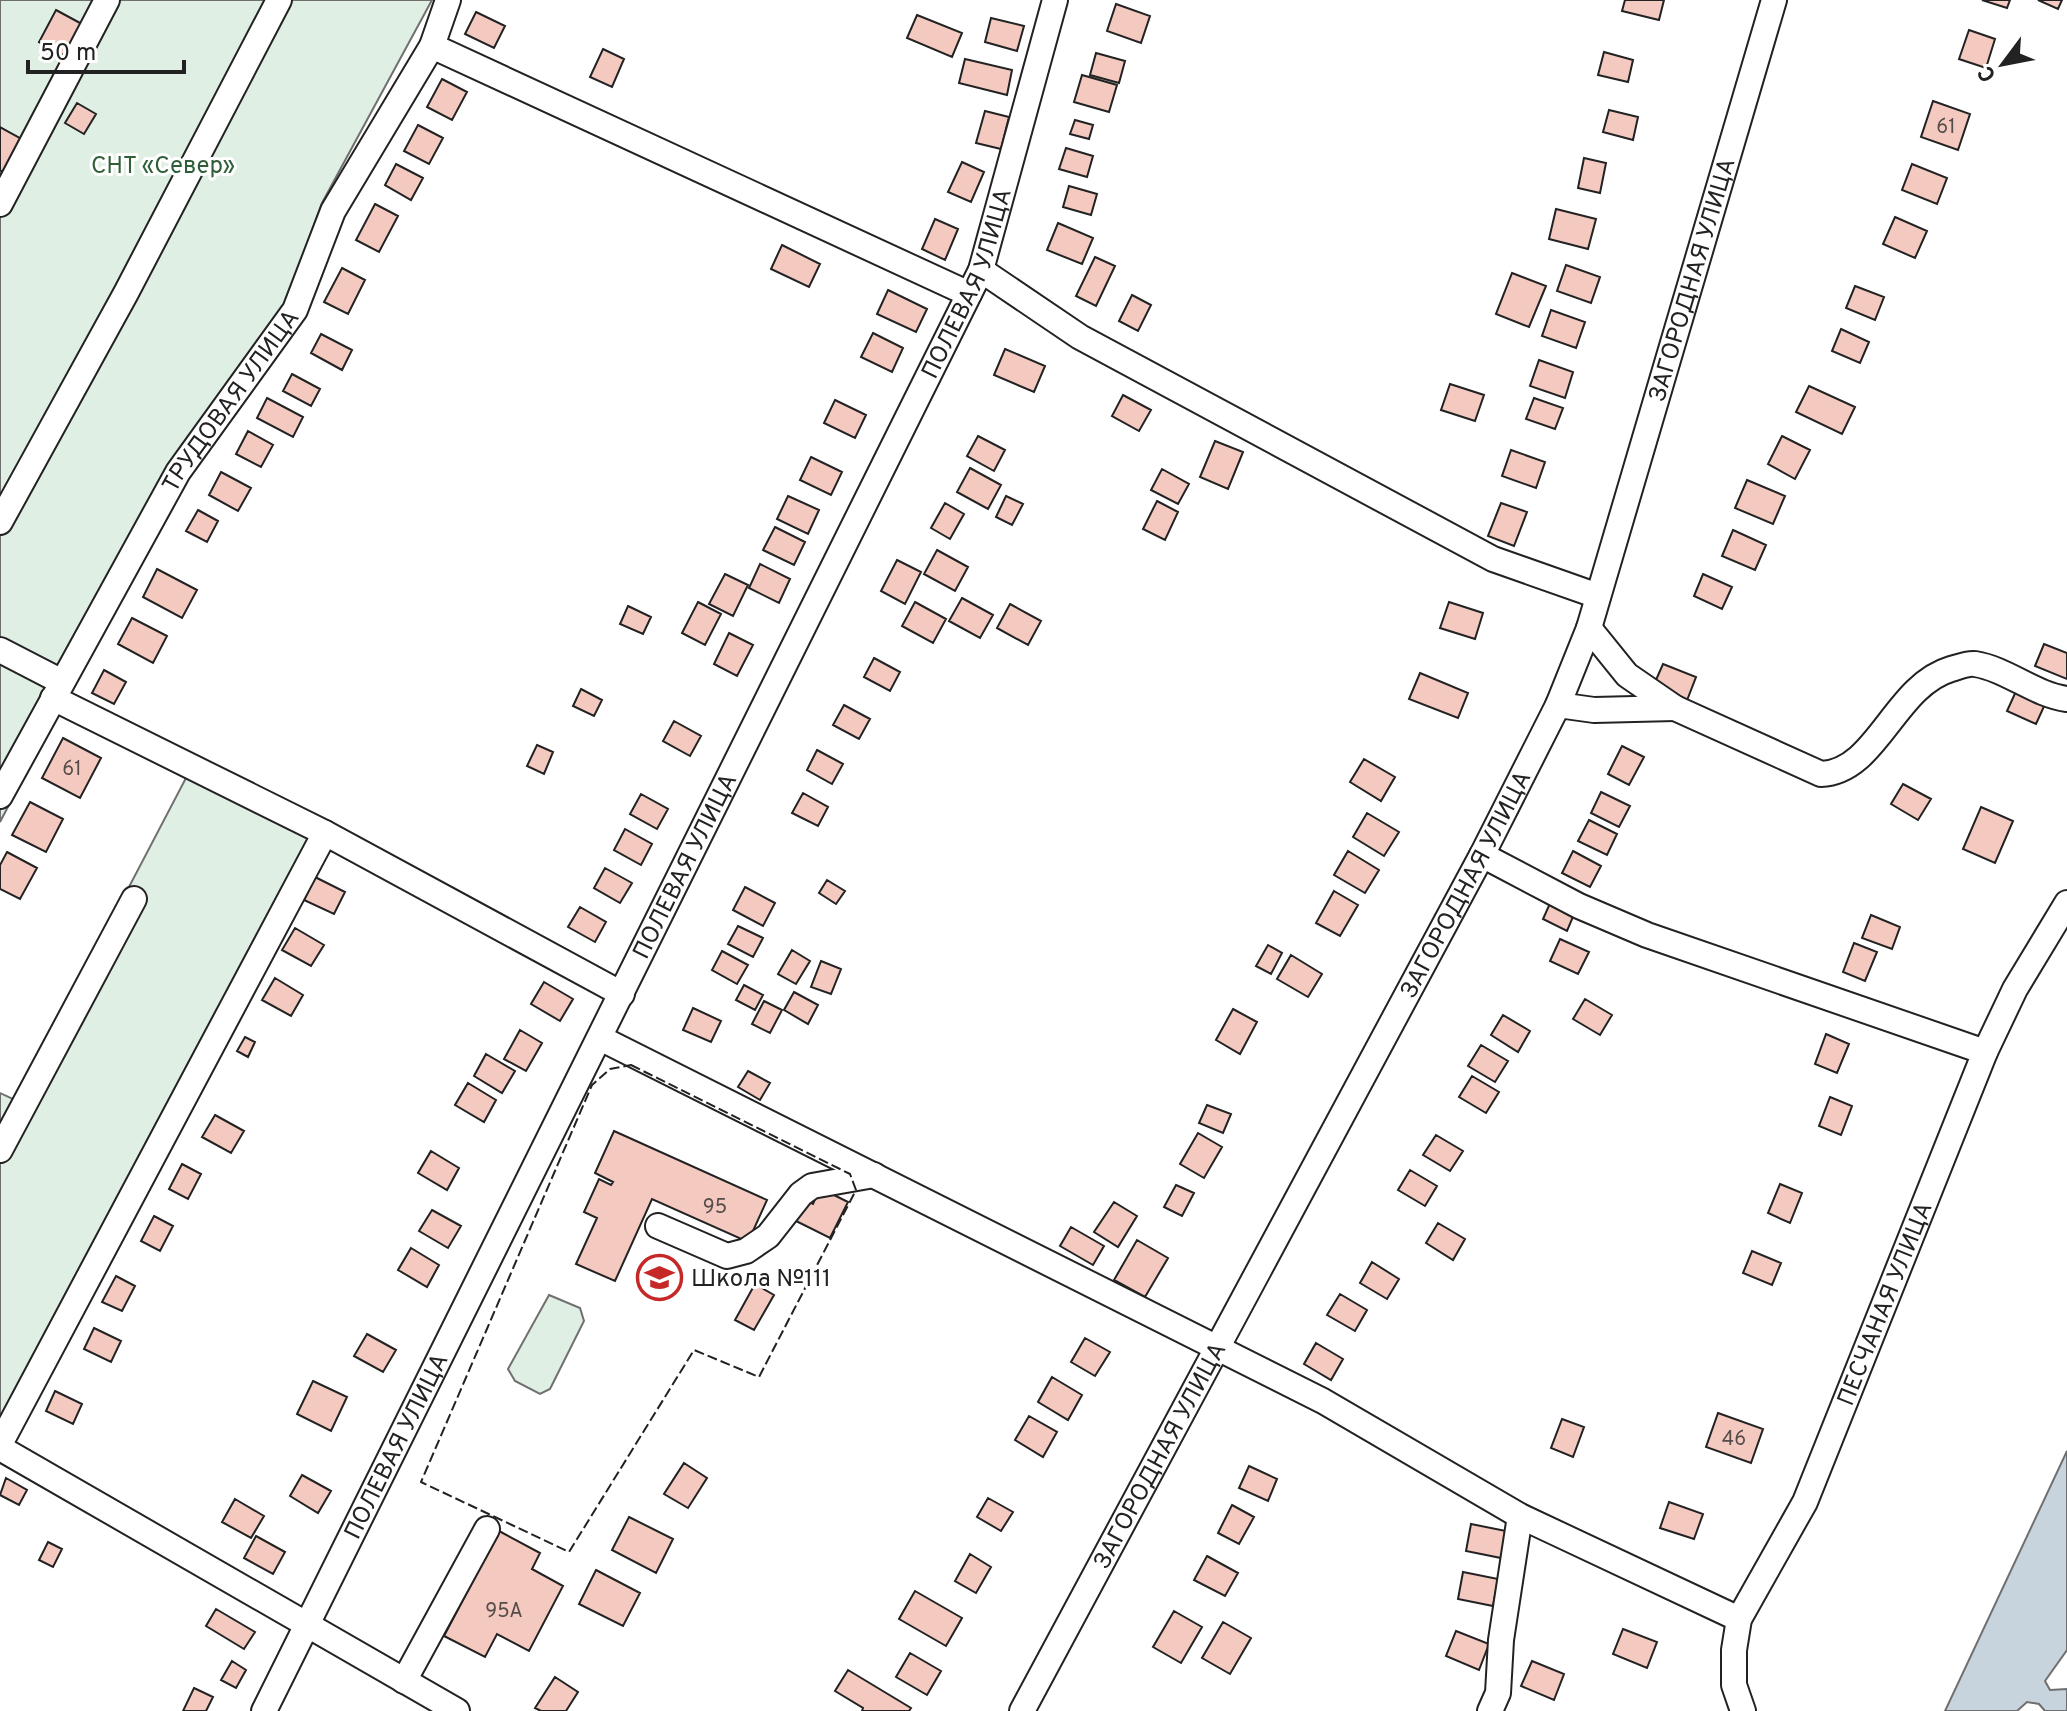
<svg xmlns="http://www.w3.org/2000/svg" width="2067" height="1711" font-family="Overpass,sans-serif">
<style>
.green{fill:#e0efe3;stroke:#6f6f6f;stroke-width:2}
.water{fill:#c7d3dd;stroke:#6f6f6f;stroke-width:2}
.building{fill:#f3c9c0;stroke:#222;stroke-width:2}
.lines{fill:none;stroke-linecap:round;stroke-linejoin:round}
.minor-casing{stroke:#222;stroke-width:28}
.minor{stroke:#fff;stroke-width:24}
.fence{stroke:#222;stroke-width:2;stroke-dasharray:10 4;stroke-linecap:butt}
.labels{text-anchor:middle;stroke-width:6;stroke-linejoin:round;paint-order:stroke}
.number-label{font-size:20px;fill:#564c4a}
.park-label{font-size:24px;fill:#2f5e38;stroke:#fff}
.street-label{font-size:24px;fill:#222;stroke:#fff}
.poi-label{font-size:24px;fill:#222;stroke:#fff;text-anchor:start}
</style>
<rect width="100%" height="100%" fill="#fff"/>
<path class="green" d="M0 0H432L322 203 288 298 43 691 58 712 0 822Z
M187 776 310 838 0 1420V1093L17 1101Z
M549 1295 580 1308 584 1321 550 1389 540 1394 515 1381 508 1369Z"/>
<path class="water" d="M2067 1451V1650L2045 1681 2050 1690 2067 1689V1711H2045L2039 1704 2027 1702 2017 1711H1945Z"/>
<path class="building" d="M1625 0H1664L1659 20 1622 11Z
M1982 0H2010L2007 8Z
M2038 0H2062L2058 9Z
M1116 4 1150 16 1141 43 1107 31Z
M56 10 93 30 76 62 39 42Z
M476 12 505 26 494 48 465 34Z
M917 15 962 33 952 57 907 38Z
M991 18 1024 26 1017 51 985 42Z
M1969 30 1995 39 1986 68 1959 59Z
M603 49 624 59 612 87 590 77Z
M1604 52 1633 60 1628 82 1598 75Z
M1096 53 1125 61 1119 83 1090 75Z
M965 59 1012 70 1007 95 959 83Z
M1082 75 1117 85 1109 112 1074 102Z
M442 79 467 92 452 120 427 107Z
M1933 101 1970 114 1958 150 1921 137Z
M77 103 96 114 84 134 65 123Z
M1609 110 1638 117 1633 140 1603 132Z
M985 111 1009 117 1001 149 976 143Z
M1075 120 1093 125 1089 139 1070 134Z
M418 125 443 138 429 164 404 151Z
M0 127 25 141 7 174 0 170Z
M1066 148 1093 156 1087 177 1059 169Z
M1584 158 1606 163 1600 193 1578 188Z
M962 162 984 172 971 202 948 192Z
M396 164 423 178 411 200 385 185Z
M1912 164 1947 178 1937 204 1902 190Z
M1069 186 1097 194 1091 215 1063 207Z
M375 204 398 216 379 252 356 240Z
M1556 209 1596 219 1588 249 1549 239Z
M1895 217 1927 231 1915 258 1883 244Z
M935 219 958 229 945 260 922 249Z
M1058 223 1093 238 1082 264 1047 250Z
M782 245 820 264 809 287 771 269Z
M1095 257 1115 266 1096 306 1076 296Z
M1566 265 1600 277 1591 303 1557 291Z
M342 268 365 280 348 314 324 302Z
M1512 273 1546 286 1529 327 1496 314Z
M1855 286 1884 297 1875 320 1846 308Z
M888 290 927 309 916 332 877 314Z
M1132 295 1151 305 1138 331 1119 321Z
M1551 310 1585 322 1576 348 1542 336Z
M1841 329 1869 342 1860 363 1832 351Z
M873 333 903 348 892 372 861 357Z
M321 334 352 350 342 370 311 353Z
M1005 349 1045 366 1034 392 994 375Z
M1539 360 1573 372 1565 398 1530 386Z
M292 374 320 389 311 406 283 391Z
M1450 384 1484 395 1475 421 1441 410Z
M1809 386 1855 407 1842 434 1796 412Z
M1123 395 1151 410 1139 431 1112 416Z
M267 398 303 417 293 437 257 418Z
M1534 398 1563 408 1555 429 1526 419Z
M835 400 866 415 855 438 824 423Z
M248 431 273 445 261 467 236 454Z
M978 436 1005 450 994 471 967 456Z
M1782 436 1810 450 1795 479 1768 464Z
M1215 441 1243 452 1228 489 1200 477Z
M1511 450 1545 462 1536 488 1502 476Z
M811 457 842 472 831 495 800 480Z
M970 468 1001 485 988 509 957 492Z
M1162 469 1189 484 1178 504 1151 490Z
M221 472 251 488 238 511 209 495Z
M1747 480 1785 496 1773 524 1735 508Z
M788 496 819 510 808 534 777 519Z
M1006 496 1023 504 1012 525 996 517Z
M1157 501 1178 512 1165 540 1143 529Z
M945 503 964 514 950 539 931 528Z
M1501 503 1527 512 1514 546 1488 536Z
M198 510 218 521 207 542 186 531Z
M775 527 805 542 794 565 763 550Z
M1733 530 1766 545 1755 570 1722 556Z
M937 550 968 567 955 591 924 574Z
M897 560 921 572 905 604 881 591Z
M760 564 790 579 779 603 749 588Z
M157 569 197 590 182 618 143 597Z
M725 574 748 585 733 616 709 604Z
M1703 574 1732 587 1722 609 1694 596Z
M962 598 993 615 980 638 949 621Z
M698 602 721 614 705 645 682 633Z
M915 602 946 619 933 643 902 626Z
M1449 602 1483 613 1475 639 1440 628Z
M1010 604 1041 621 1028 645 997 628Z
M628 606 651 617 643 634 620 624Z
M132 618 167 636 153 663 118 644Z
M729 633 753 645 737 676 714 664Z
M2044 644 2067 653V679L2035 666Z
M874 658 900 672 890 691 864 677Z
M1663 664 1696 677 1686 703 1652 689Z
M104 670 126 682 114 704 92 693Z
M1420 673 1468 693 1458 718 1409 699Z
M581 689 602 700 594 716 573 706Z
M2017 689 2046 702 2036 724 2007 711Z
M844 705 870 719 859 739 833 725Z
M674 721 701 736 690 756 663 741Z
M63 738 101 758 80 798 42 778Z
M537 745 553 752 544 774 527 766Z
M1622 746 1644 757 1629 785 1608 774Z
M817 750 843 764 832 784 807 770Z
M1364 759 1395 777 1381 801 1350 782Z
M1903 784 1931 799 1918 820 1891 804Z
M1601 792 1630 806 1619 827 1591 813Z
M803 793 828 807 818 826 792 813Z
M641 794 668 809 657 829 630 814Z
M30 802 63 819 46 852 12 835Z
M1981 807 2013 821 1995 863 1963 849Z
M1367 813 1399 832 1384 856 1353 837Z
M1589 820 1617 834 1607 855 1578 841Z
M625 829 652 844 641 865 614 850Z
M1348 851 1379 870 1365 893 1334 875Z
M1573 851 1601 866 1590 887 1562 873Z
M7 852 37 868 20 899 0 889V865Z
M605 868 632 883 620 903 594 888Z
M315 877 345 892 334 914 304 900Z
M827 880 845 891 836 904 819 893Z
M745 887 775 903 763 926 733 910Z
M1334 891 1358 905 1340 936 1316 923Z
M1551 901 1575 912 1567 931 1543 919Z
M580 907 606 922 595 942 568 927Z
M1871 915 1900 927 1892 949 1862 938Z
M738 926 763 938 753 957 728 944Z
M295 928 324 945 311 966 282 950Z
M1560 939 1589 952 1578 974 1550 961Z
M1854 943 1877 952 1865 981 1843 972Z
M1268 945 1282 953 1271 974 1256 966Z
M792 950 810 961 796 984 778 974Z
M722 951 748 965 737 984 712 970Z
M1291 955 1322 974 1308 997 1277 979Z
M821 961 841 969 831 994 811 987Z
M275 978 303 995 291 1016 262 1000Z
M544 982 573 999 560 1021 531 1004Z
M744 985 763 995 755 1010 736 1000Z
M794 992 818 1005 808 1024 784 1010Z
M1585 999 1612 1015 1600 1035 1573 1019Z
M764 1001 782 1010 770 1033 752 1024Z
M693 1008 721 1021 711 1042 683 1030Z
M1233 1009 1257 1022 1240 1054 1216 1040Z
M1503 1015 1530 1031 1518 1052 1491 1035Z
M520 1030 542 1043 526 1071 504 1059Z
M1826 1034 1849 1044 1837 1073 1815 1064Z
M245 1037 255 1042 248 1057 237 1051Z
M1481 1045 1508 1061 1495 1082 1468 1066Z
M486 1054 515 1071 502 1093 474 1076Z
M748 1071 770 1083 760 1100 738 1087Z
M1472 1076 1499 1092 1486 1113 1459 1097Z
M468 1083 496 1100 484 1122 455 1105Z
M1830 1097 1852 1106 1841 1135 1819 1126Z
M1207 1105 1231 1114 1223 1133 1199 1123Z
M215 1115 244 1131 231 1153 202 1137Z
M614 1131 767 1200 748 1242 652 1199 615 1281 576 1264 597 1218 584 1212 599 1179 611 1185 613 1182 595 1173Z
M1198 1133 1222 1147 1204 1178 1180 1164Z
M1436 1135 1463 1151 1450 1171 1423 1155Z
M431 1151 459 1168 447 1190 418 1173Z
M182 1164 201 1174 188 1199 169 1189Z
M1410 1170 1437 1186 1425 1206 1398 1190Z
M1780 1184 1802 1193 1790 1223 1768 1213Z
M1176 1185 1194 1193 1182 1216 1164 1207Z
M820 1188 848 1202 830 1238 796 1221 807 1201 813 1204Z
M1114 1202 1137 1216 1118 1247 1094 1232Z
M432 1210 461 1226 448 1248 419 1231Z
M154 1216 173 1226 160 1251 141 1241Z
M1438 1223 1465 1239 1453 1260 1426 1243Z
M1071 1227 1104 1246 1093 1265 1060 1246Z
M1137 1240 1168 1258 1145 1297 1114 1280Z
M411 1248 439 1265 427 1287 398 1270Z
M1752 1251 1781 1263 1772 1285 1743 1273Z
M1372 1262 1399 1279 1387 1299 1360 1283Z
M116 1276 135 1286 122 1311 102 1302Z
M755 1284 774 1295 754 1330 735 1320Z
M1340 1294 1367 1310 1355 1331 1327 1315Z
M94 1328 121 1341 111 1362 84 1349Z
M367 1334 396 1350 383 1372 354 1356Z
M1085 1338 1110 1352 1095 1376 1071 1362Z
M1316 1343 1343 1359 1331 1380 1304 1364Z
M1052 1377 1082 1395 1068 1420 1038 1402Z
M313 1381 347 1397 331 1431 297 1414Z
M55 1391 82 1404 73 1424 46 1411Z
M1718 1413 1763 1429 1751 1463 1706 1447Z
M1029 1416 1057 1432 1043 1457 1015 1440Z
M1562 1419 1584 1427 1573 1457 1551 1448Z
M684 1463 707 1478 688 1508 664 1494Z
M1249 1466 1277 1479 1268 1501 1239 1488Z
M302 1475 331 1491 318 1513 290 1496Z
M6 1478 27 1490 19 1505 0 1495Z
M988 1498 1013 1512 1001 1531 977 1517Z
M235 1499 264 1516 251 1538 222 1522Z
M1669 1502 1703 1514 1694 1539 1660 1528Z
M1232 1505 1254 1517 1239 1544 1218 1533Z
M629 1517 673 1539 656 1573 612 1550Z
M1471 1524 1506 1531 1501 1558 1466 1551Z
M499 1531 540 1553 532 1569 563 1586 529 1651 497 1634 485 1657 444 1636Z
M256 1536 285 1552 273 1574 244 1558Z
M48 1542 62 1549 53 1567 39 1560Z
M970 1554 991 1567 976 1593 955 1581Z
M1207 1556 1238 1573 1225 1596 1194 1580Z
M596 1570 640 1593 623 1626 579 1604Z
M1463 1572 1498 1579 1493 1606 1458 1599Z
M915 1591 962 1618 946 1646 899 1619Z
M216 1609 255 1632 244 1649 206 1626Z
M1174 1611 1202 1627 1181 1663 1153 1647Z
M1223 1622 1251 1638 1230 1674 1202 1658Z
M1623 1629 1657 1642 1647 1668 1613 1654Z
M1456 1631 1489 1644 1479 1670 1446 1656Z
M910 1653 941 1671 927 1695 896 1677Z
M232 1661 246 1670 236 1688 221 1680Z
M1532 1661 1564 1674 1554 1700 1521 1686Z
M848 1670 911 1708 909 1711H862L863 1708 835 1691Z
M555 1677 578 1692 566 1711H541L535 1708Z
M194 1688 213 1697 206 1711H183Z"/>
<g class="lines">
<defs>
<g id="minor">
<path d="M432 46 969 294"/>
<path d="M0 204 107 0"/>
<path d="M981 270 1080 337 1493 559 1598 596"/>
<path d="M0 522 126 293 279 0"/>
<path d="M1589 628 1627 675 1675 708 1821 774C1877 772 1894 686 1951 669 1958 667 1968 663 1975 664 2007 669 2035 695 2067 699"/>
<path d="M0 650 62 682"/>
<path d="M53 698 325 833 622 994"/>
<path d="M1558 705 1594 710 1675 708"/>
<path id="s1" d="M0 796 178 472 295 310 333 211 432 46 448 0"/>
<path d="M1482 855 1579 906 1647 935 1985 1052"/>
<path d="M600 1038 1323 1401 1520 1516 1739 1619"/>
<path d="M0 1150 134 899"/>
<path d="M658 1226 727 1256 746 1251 768 1236 801 1194 812 1186 874 1175"/>
<path d="M0 1444 325 833"/>
<path d="M0 1448 457 1711"/>
<path d="M404 1681 487 1529"/>
<path id="s2" d="M264 1711 981 270 1055 0"/>
<path id="s3" d="M1022 1711 1482 855 1558 705 1589 628 1774 0"/>
<path d="M1490 1711 1498 1693 1501 1640 1520 1516"/>
<path id="s4" d="M1743 1711 1734 1685V1650L1739 1619 1805 1502 1985 1052 2015 989 2067 903"/>
</g>
</defs>
<use href="#minor" class="minor-casing"/>
<use href="#minor" class="minor"/>
<path class="fence" d="M631 1065 850 1174 856 1190 759 1377 694 1350 569 1552 421 1482 592 1085 610 1069Z"/>
</g>
<defs>
<symbol id="school-ring" viewBox="-11 -11 22 22"><circle r="9.5" fill="#fff" stroke="#c62828" stroke-width="1.5"/><path d="M0-5L7-2L0 1L-7-2ZM-4 1L0 2.5L4 1V4Q0 6-4 4Z" fill="#c62828"/></symbol>
</defs>
<g fill-rule="evenodd">
<use href="#school-ring" x="634" y="1252" width="51" height="51"/>
</g>
<g class="labels">
<g class="number-label">
<text x="1946" y="133">61</text>
<text x="72" y="775">61</text>
<text x="715" y="1213">95</text>
<text x="1734" y="1445">46</text>
<text x="504" y="1617">95А</text>
</g>
<g class="park-label">
<text x="163" y="173">СНТ «Север»</text>
</g>
<g class="street-label">
<text dy="8" stroke="none"><textPath href="#s3" startOffset="1586">ЗАГОРОДНАЯ УЛИЦА</textPath></text>
<text dy="8" stroke="none"><textPath href="#s2" startOffset="1592">ПОЛЕВАЯ УЛИЦА</textPath></text>
<text dy="8" stroke="none"><textPath href="#s1" startOffset="458">ТРУДОВАЯ УЛИЦА</textPath></text>
<text dy="8" stroke="none"><textPath href="#s2" startOffset="944">ПОЛЕВАЯ УЛИЦА</textPath></text>
<text dy="8" stroke="none"><textPath href="#s3" startOffset="938">ЗАГОРОДНАЯ УЛИЦА</textPath></text>
<text dy="8" stroke="none"><textPath href="#s4" startOffset="442">ПЕСЧАНАЯ УЛИЦА</textPath></text>
<text dy="8" stroke="none"><textPath href="#s2" startOffset="296">ПОЛЕВАЯ УЛИЦА</textPath></text>
<text dy="8" stroke="none"><textPath href="#s3" startOffset="290">ЗАГОРОДНАЯ УЛИЦА</textPath></text>
</g>
<g class="poi-label">
<text x="691" y="1286">Школа №111</text>
</g>
</g>
<g transform="translate(2003 64) rotate(238)" stroke="#ffffff" stroke-width="6" paint-order="stroke">
<path d="M0-6L14 30L0 20L-14 30Z" fill="#222222"/>
<text y="-12" font-size="22" font-weight="bold" text-anchor="middle" fill="#222222">С</text>
</g>
<path d="M28 60v12h156v-12" fill="none" stroke="#222222" stroke-width="4"/>
<text x="40" y="60" font-size="24" fill="#222222" stroke="#ffffff" stroke-width="6" paint-order="stroke">50 m</text>
</svg>
